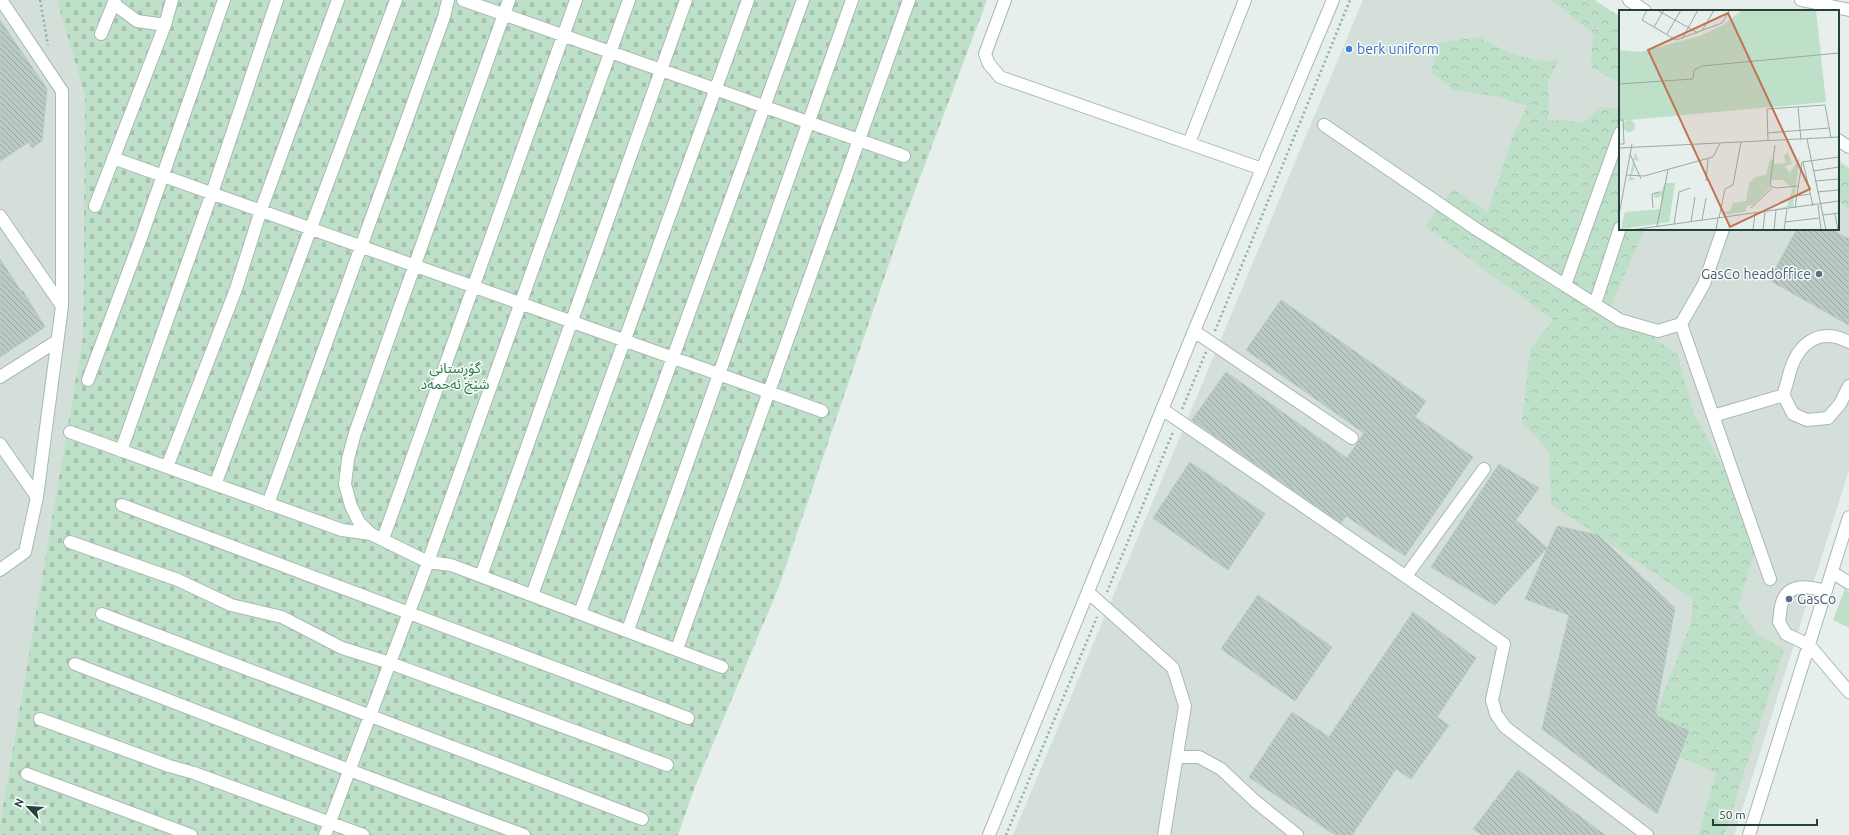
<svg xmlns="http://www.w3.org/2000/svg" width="1849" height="835" font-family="Ubuntu,'Noto Sans Arabic',sans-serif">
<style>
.built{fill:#d4dfda}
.forest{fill:url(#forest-crowns)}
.cemetery{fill:url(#cemetery-stones)}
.garden{fill:#bfe0c8}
.building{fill:url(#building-back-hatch);stroke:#b8c9c2}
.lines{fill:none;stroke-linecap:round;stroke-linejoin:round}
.minor-casing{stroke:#a8b8b2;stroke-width:14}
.path{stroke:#86b3a5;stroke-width:2.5;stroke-dasharray:2 3;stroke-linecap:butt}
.minor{stroke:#fff;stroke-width:12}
.shop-dot{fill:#3f7fe0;stroke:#f7fbf9;stroke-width:1.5}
.service-dot{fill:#5c6f8a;stroke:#f7fbf9;stroke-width:1.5}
.labels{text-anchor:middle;stroke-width:3;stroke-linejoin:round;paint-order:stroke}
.shop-label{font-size:14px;fill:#366cbe;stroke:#f7fbf9;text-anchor:start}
.service-label{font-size:14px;fill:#4e5e75;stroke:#f7fbf9;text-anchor:end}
.park-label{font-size:14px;fill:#2d7a4b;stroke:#f7fbf9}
.inset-road{fill:none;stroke:#98aaa4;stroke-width:1}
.view{fill:#c07456;fill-opacity:0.15;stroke:#c07456;stroke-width:2}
.inset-edge{fill:none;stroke:#24423a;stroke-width:2}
</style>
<defs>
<pattern id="forest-crowns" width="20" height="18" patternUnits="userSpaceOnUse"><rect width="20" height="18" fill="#bfe0c8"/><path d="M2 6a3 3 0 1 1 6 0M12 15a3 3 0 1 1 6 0" fill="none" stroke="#a4c1ad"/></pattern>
<pattern id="cemetery-stones" width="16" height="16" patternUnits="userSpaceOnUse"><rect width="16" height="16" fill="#bfe0c8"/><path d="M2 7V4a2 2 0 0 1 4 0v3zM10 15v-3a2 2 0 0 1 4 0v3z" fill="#a4c1ad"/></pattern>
<pattern id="building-back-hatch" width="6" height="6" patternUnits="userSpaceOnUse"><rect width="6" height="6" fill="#bbcac4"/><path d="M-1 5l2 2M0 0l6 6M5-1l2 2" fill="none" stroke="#98a6a0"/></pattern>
</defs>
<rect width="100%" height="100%" fill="#e6efeb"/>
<path class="built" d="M0 0H57L85 96 83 336 0 824Z
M1363 0H1595L1620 17V229H1838V160L1849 167V470L1734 835H1013Z"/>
<path class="forest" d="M1551 0H1594L1620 17V83L1591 67 1593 33Z
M1478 37C1500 48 1534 67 1559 59L1548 82 1549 113 1547 121 1564 120 1583 123 1600 107 1620 109V229H1645L1610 307 1677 354 1693 411 1726 474 1754 554 1738 607 1756 633 1784 649 1724 835H1698L1716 773 1680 757 1689 731 1655 715 1691 623 1693 599 1551 504 1549 452 1522 422 1530 349 1553 320 1425 226 1452 189 1488 211 1514 133 1527 106 1499 97 1453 90 1431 72 1439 43Z
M1838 162 1849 170V211L1838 199Z"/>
<path class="cemetery" d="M57 0H987L904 220 778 589 694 789 678 835H0V824L83 336 85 96Z"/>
<path class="garden" d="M1845 589 1849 592V628L1833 620Z"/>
<path class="building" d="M0 20 47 89 42 141 32 148 29 142 0 161Z
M1797 229H1831L1849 239V325L1769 280Z
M0 259 21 291H23L45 327 0 357Z
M1281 300 1426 401 1415 417 1473 457 1405 556 1346 516 1341 523 1192 420 1226 372 1347 458 1358 442 1364 433 1246 350Z
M1190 462 1265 514 1228 570 1153 518Z
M1499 464 1539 488 1516 520 1547 548 1495 605 1431 567Z
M1557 526 1598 535 1675 608 1655 715 1689 731 1657 814 1542 729 1569 615 1525 599Z
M1258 595 1332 647 1295 701 1221 649Z
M1413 612 1476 658 1437 717 1449 725 1411 779 1396 769 1352 835H1335L1249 777 1292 712 1329 737Z
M1518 770 1605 835H1482L1473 829Z"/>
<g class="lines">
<defs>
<path id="minor" d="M463 0 904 156
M509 0 355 433 348 459 345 484 351 506 359 522 371 534 428 562 451 565 722 667
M1005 0 985 54 989 64 1000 77 1262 169
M1629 0 1645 11
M1801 0 1849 10
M114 4 137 21 165 25
M101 34 115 0
M1324 125 1476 229 1620 320 1658 331 1681 324 1704 284 1723 229
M1838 140 1849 147
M1189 143 1245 0
M113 158 822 411
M95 206 165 25 172 0
M0 216 62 306
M1565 285 1620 133
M1595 304 1620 228
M1681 324 1770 579
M1194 331 1352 438
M1849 342C1816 325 1795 347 1788 379 1787 384 1784 390 1784 395 1785 400 1791 409 1793 414L1807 420 1828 418 1840 404 1849 386
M0 377 57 341
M88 380 141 238 224 0
M1162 409 1504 644 1492 700 1496 714 1505 727 1647 835
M1713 416 1784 395
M70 432 342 530 371 534
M0 444 37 497
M121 451 212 193 277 0
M167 467 236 289 261 210 338 0
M215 485 396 0
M268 504 444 17 448 0
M122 505 688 718
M383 539 576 0
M70 542 178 580 231 605 282 617 342 648 390 663 667 765
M0 570 25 552 37 497 62 306V91L1 0
M1832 572 1849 583
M481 576 686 0
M1406 576 1484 469
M1826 591C1811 587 1791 582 1783 600 1780 606 1780 616 1779 622L1786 634 1809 645 1849 692
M1088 592 1173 668 1185 706 1164 835
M532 595 748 0
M580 613 803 0
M102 614 642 819
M628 630 852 0
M677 649 909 0
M75 664 349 770 524 835
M40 719 169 766 194 773 363 835
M1177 757H1199L1221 769 1255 801 1297 835
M27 774 191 835
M325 835 428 562 629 0
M989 835 1194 331 1333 0
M1749 835 1849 517"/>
</defs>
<use href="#minor" class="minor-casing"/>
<path class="path" d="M40 0 48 45
M1215 331 1350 0
M1182 409 1206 352
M1107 592 1173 432
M1006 835 1097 617"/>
<use href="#minor" class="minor"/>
</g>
<circle class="shop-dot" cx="1349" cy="49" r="4"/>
<g class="service-dot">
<circle cx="1819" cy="274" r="4"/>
<circle cx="1789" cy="599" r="4"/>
</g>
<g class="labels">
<g class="shop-label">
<text x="1357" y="54">berk uniform</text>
</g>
<g class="service-label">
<text x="1811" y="279">GasCo headoffice</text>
<text x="1797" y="604" text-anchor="start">GasCo</text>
</g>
<g class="park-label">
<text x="455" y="373">گۆڕستانی<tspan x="455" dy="16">شێخ ئەحمەد</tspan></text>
</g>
</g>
<g transform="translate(1619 10)">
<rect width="220" height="220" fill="#e6efeb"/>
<path d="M16 142 20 151 15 150 16 157 12 167 17 169 10 171 9 174ZM169 142 173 154 166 156 171 163 181 147 174 197 154 200 168 196 174 178 163 170H151L150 179 134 195 128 196 126 202 103 205V202L111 201 114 193 127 191 130 173 136 167 147 165 151 149 155 150V154L167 153 165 146ZM46 173H56L50 212 2 219 6 202 41 199 43 186 37 188 34 185 43 180Z" fill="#bfe0c8"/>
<path d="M123 0H197L207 92 0 111V40L22 42 80 26 104 15Z" fill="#bfe0c8"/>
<path d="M4 116a6 6 0 1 1 12 0a6 6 0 1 1-12 0Z" fill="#bfe0c8"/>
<path class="inset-road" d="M28 0 23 10 57 30 103 13 111 0M38 0 79 23M35 17 45 0M83 21 95 0M48 24 62 0M63 29 79 0M0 74 74 69 75 60 83 56 220 43M179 97 182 130M0 110H4L5 134H0M148 123 210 118M188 129 207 220M149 131 148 99 206 95 212 128M156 135 151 176 158 178 179 176M0 138 220 127M11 144 22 169M184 152 194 196M194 161 220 157M8 165 25 166 94 147 101 133M87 171 89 149M196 171 220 169M198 182 220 180M177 186 191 184M199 195 202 220M34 198 33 184 40 182M132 198 153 178M176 198 183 152 220 147M216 204 219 220M0 205 13 134M204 205 220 203M100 208 106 179 114 175 122 132M83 210 87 188M72 212 76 187M166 212 200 208M55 214 60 182 71 178M38 216 49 160M12 220 220 191M97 220 99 208M134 220 136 203M144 220 146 202M155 220 157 200M165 220 168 199"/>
<path class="view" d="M109 3 191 179 111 217 29 40Z"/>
<rect width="220" height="220" class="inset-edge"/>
</g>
<g transform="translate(28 807) rotate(295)" stroke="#f7fbf9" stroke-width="3" paint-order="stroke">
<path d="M0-3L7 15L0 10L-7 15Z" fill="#24423a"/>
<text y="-6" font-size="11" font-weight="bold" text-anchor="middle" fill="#24423a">N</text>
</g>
<path d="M1713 819v6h104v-6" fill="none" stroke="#24423a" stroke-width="2"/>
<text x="1719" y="819" font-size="12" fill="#24423a" stroke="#f7fbf9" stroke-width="3" paint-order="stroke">50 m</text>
</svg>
